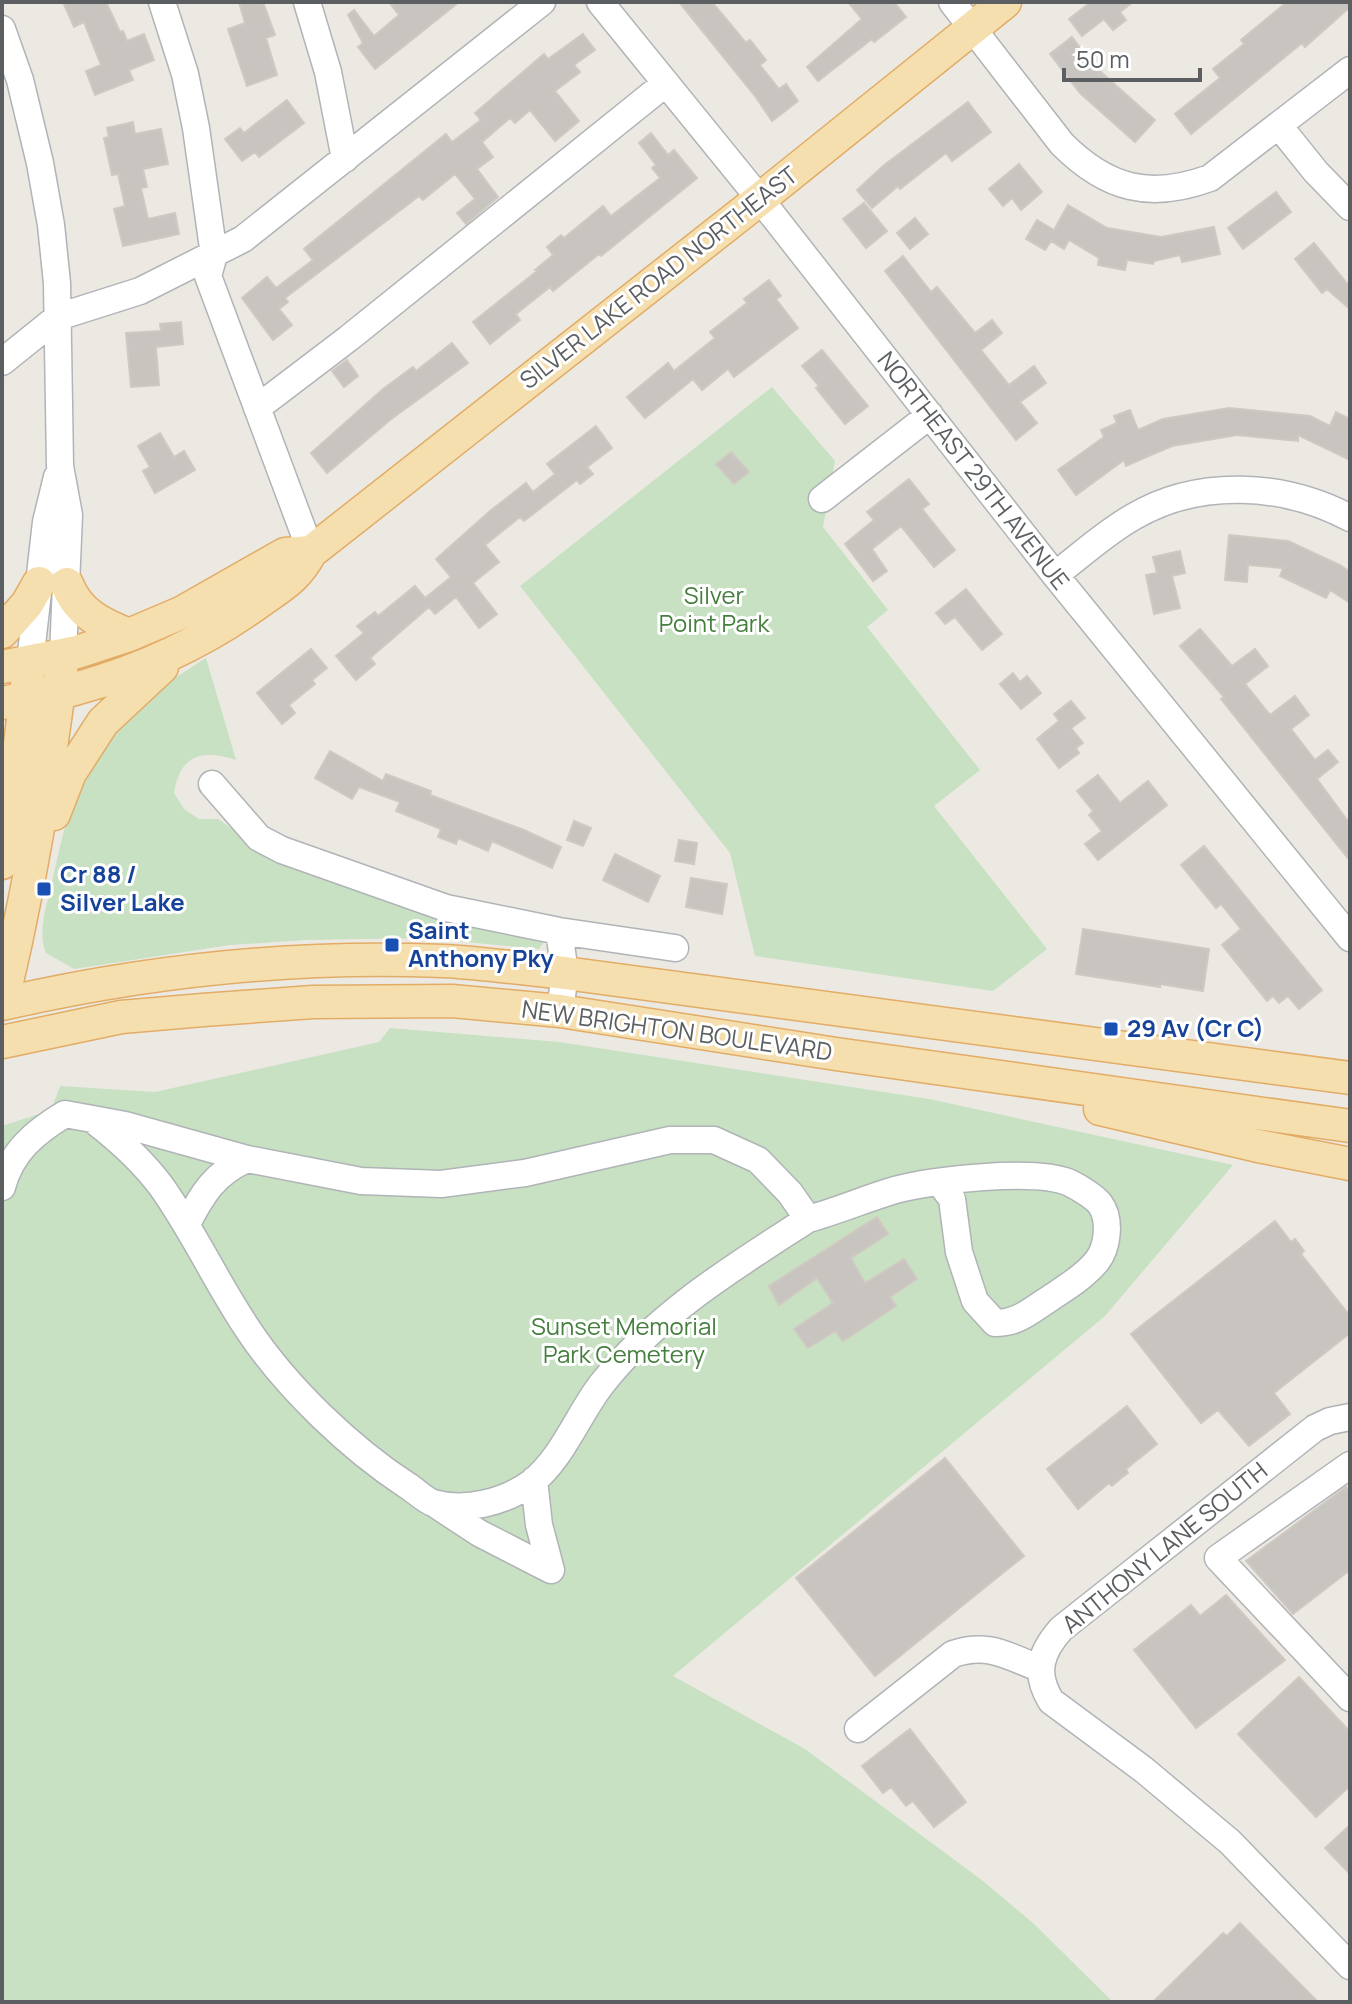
<svg xmlns="http://www.w3.org/2000/svg" width="1352" height="2004" font-family="Manrope,sans-serif">
<style>
.green{fill:#c7e1c2}
.building{fill:#c8c4c0;stroke:#d0c9c2;stroke-width:2}
.lines{fill:none;stroke-linecap:round;stroke-linejoin:round}
.minor-casing{stroke:#b0b4b7;stroke-width:29}
.major-casing{stroke:#e2ac66;stroke-width:35}
.minor{stroke:#fff;stroke-width:26}
.major{stroke:#f6dfae;stroke-width:32}
.transit-dot{fill:#1a4fb4;stroke:#fff;stroke-width:3}
.labels{text-anchor:middle;stroke-width:6;stroke-linejoin:round;paint-order:stroke}
.street-label{font-size:24px;fill:#5b5f62;stroke:#fff}
.park-label{font-size:24px;fill:#447f3d;stroke:#fff}
.transit-label{font-size:24px;font-weight:bold;fill:#164399;stroke:#fff;text-anchor:start}
</style>
<rect width="100%" height="100%" fill="#ece9e3"/>
<path class="green" d="M772 387 835 461 823 527 888 610 867 627 980 770 934 806 1047 949 993 991 755 956 730 853 520 586Z
M206 658 236 760C202 748 180 755 174 793L184 809 199 819H218L267 853 539 937 543 943 539 949 424 938 305 940 230 945 74 969 46 953C37 931 47 905 52 882 58 856 63 830 72 805 84 771 126 713 154 692 171 680 189 669 206 658Z
M390 1028 559 1042 929 1099 1233 1165 1105 1316 673 1676 805 1749 983 1881 1034 1924 1113 2002H2V1126L51 1110 60 1086 155 1092 379 1042Z"/>
<path class="building" d="M63 2H106L120 32 123 31 127 41 144 34 154 60 129 70 133 80 95 95 86 71 101 65 84 22 74 27Z
M239 2H263L275 35 266 38 277 75 247 86 228 29 245 23Z
M389 2H459L375 69 358 47 363 43 348 15 354 10 374 36 399 15Z
M679 2H712L746 43 750 40 766 60 760 65 779 89 786 84 798 101 772 121 755 96Z
M848 2H894L906 17 874 42 872 39 818 81 807 67 862 19Z
M1091 2H1133L1120 12 1126 20 1113 30 1104 19 1082 36 1069 19Z
M1287 2H1350V7L1305 47 1302 43 1191 134 1175 114 1220 78 1213 69 1244 44 1241 40Z
M583 34 595 50 574 65 580 72 555 91 579 121 555 141 530 110 515 123 510 118 482 142 493 157 477 169 498 197 466 224 457 213 475 199 455 174 423 200 419 196 285 298 288 302 279 309 292 325 273 340 242 298 267 277 276 288 313 260 304 249 446 134 452 142 481 120 475 113 544 54 548 59Z
M1072 37 1094 66 1155 120 1135 142 1080 93 1050 54Z
M287 100 304 123 259 157 255 152 242 161 225 139 240 128 244 133Z
M968 102 991 132 952 161 946 153 900 189 898 186 872 208 857 190 883 166Z
M133 122 135 134 161 129 168 164 143 169 147 187 141 188 148 219 175 213 179 234 123 246 114 209 125 206 118 174 112 175 104 138 109 137 107 128Z
M651 133 668 155 674 150 697 178 601 256 599 254 553 291 550 287 516 314 520 320 490 344 473 322 537 271 535 270 553 255 547 247 561 235 564 238 603 206 611 216 660 178 652 168 656 165 639 143Z
M1019 164 1042 192 1021 210 1012 198 1003 206 989 189Z
M1276 192 1291 212 1243 249 1228 228Z
M864 203 887 231 866 248 843 219Z
M1068 205 1107 228 1161 237 1214 227 1220 254 1182 262 1180 255 1154 261 1153 264 1127 260 1125 270 1098 265 1099 258 1069 240 1064 249 1051 241 1045 250 1026 239 1037 220 1054 230Z
M915 218 928 234 910 249 897 233Z
M1314 243 1350 287V309L1327 289 1322 293 1295 259Z
M903 256 931 292 937 287 975 333 992 320 1002 333 981 350 1009 385 1034 366 1046 383 1020 402 1037 423 1016 440 885 271Z
M769 280 781 296 776 299 798 328 734 377 728 369 702 390 693 379 645 418 627 397 668 363 674 371 715 338 710 332 747 303 744 299Z
M181 322 183 344 156 347 159 385 131 387 126 333 161 331 160 324Z
M452 343 468 363 390 420 327 473 311 453 383 389 413 367 416 371Z
M822 350 868 406 845 424 816 388 819 386 802 366Z
M347 360 358 376 344 387 332 371Z
M1229 408 1310 416 1330 426 1336 412 1350 419V460L1298 435V441L1237 435 1172 446 1126 466 1124 460 1076 495 1058 470 1104 437 1101 430 1117 423 1114 416 1130 410 1138 430 1163 419Z
M596 426 612 448 587 467 593 474 580 484 577 480 524 521 520 517 485 545 499 562 473 583 497 614 479 628 456 597 435 614 429 607 370 658 375 664 356 680 336 656 364 633 357 626 375 612 378 616 415 586 425 598 451 577 436 559 490 511 526 483 533 492 555 474 547 464Z
M160 433 174 457 184 451 195 470 155 493 143 471 150 467 138 446Z
M731 452 749 472 734 484 716 464Z
M909 479 929 504 922 509 955 550 934 567 901 526 872 549 887 571 873 581 845 544 874 520 867 512Z
M1229 535 1288 541 1340 565 1350 572V603L1330 590 1326 598 1280 576 1283 568 1248 565 1247 582 1225 580Z
M1180 551 1185 573 1172 576 1180 608 1154 614 1146 575 1157 573 1153 557Z
M966 589 1002 634 982 650 955 617 945 624 936 613Z
M1200 629 1232 666 1255 649 1268 666 1245 684 1270 715 1295 696 1309 715 1291 729 1315 760 1328 750 1338 762 1317 779 1350 824V861L1221 699 1224 697 1180 646Z
M311 649 327 668 312 680 315 684 289 705 295 713 282 724 257 693Z
M1013 673 1020 682 1027 676 1041 693 1021 709 1000 684Z
M1071 701 1085 718 1071 728 1083 743 1076 748 1079 753 1059 768 1037 739 1059 721 1054 714Z
M330 751 383 781 386 774 431 791 430 795 524 830 561 847 552 868 492 841 488 851 458 838 456 844 438 837 441 829 396 811 400 802 359 787 352 799 315 778Z
M1098 775 1120 803 1148 781 1167 805 1098 860 1085 844 1102 831 1089 815 1093 811 1077 791Z
M574 821 591 828 583 846 567 840Z
M679 840 697 843 694 864 675 861Z
M1204 846 1322 990 1299 1009 1288 996 1279 1003 1273 996 1267 1001 1222 945 1241 929 1221 904 1216 908 1181 865Z
M615 854 660 876 648 902 603 880Z
M691 878 727 884 722 914 686 907Z
M1083 929 1209 949 1203 991 1160 984V987L1076 974Z
M877 1217 888 1234 851 1258 865 1283 904 1259 917 1279 890 1297 896 1306 843 1341 835 1331 808 1348 794 1329 833 1303 817 1278 779 1305 769 1286Z
M1275 1221 1291 1242 1295 1239 1304 1251 1301 1254 1350 1316V1333L1274 1393 1290 1414 1249 1446 1218 1410 1201 1423 1131 1334Z
M1127 1406 1157 1444 1126 1469 1128 1473 1120 1479 1112 1486 1109 1483 1078 1509 1047 1469Z
M945 1458 1024 1556 875 1676 796 1578Z
M1346 1487 1350 1492V1570L1293 1614 1246 1561Z
M1226 1595 1285 1660 1196 1728 1134 1650 1191 1605 1200 1616Z
M1299 1677 1350 1732V1786L1316 1817 1238 1734Z
M910 1729 966 1802 934 1827 913 1801 906 1806 891 1787 883 1793 862 1766Z
M1350 1825V1874L1325 1848Z
M1240 1923 1318 2002H1153L1223 1933 1227 1936Z"/>
<g class="lines">
<defs>
<path id="minor" d="M162 2 185 74 196 128 214 255 208 276 311 552
M307 2 328 72 345 159
M600 2 760 199 1055 575 1350 938
M952 2 1062 144C1107 189 1150 200 1210 178L1350 70
M2 29 20 80 40 163 51 225 57 283 60 466 69 515 63 655
M1279 126 1316 172 1350 207
M2 362 58 317 140 291 243 239 542 2
M257 408 349 338 666 83
M822 499 930 415
M1055 575C1080 556 1105 533 1133 517 1199 478 1284 483 1350 518
M30 662 46 522 57 477
M212 784 259 838 282 850 446 908 559 931 675 948
M559 931 565 973 560 1011
M97 1123C120 1141 143 1162 161 1186 194 1232 217 1284 249 1331 287 1388 351 1449 408 1486 416 1491 425 1500 433 1503 466 1512 505 1502 531 1483 562 1459 578 1415 601 1385 656 1314 734 1267 808 1219
M2 1187C11 1152 35 1132 65 1114L125 1125 247 1159 361 1181 441 1184 525 1173 670 1140H714L758 1160 790 1193 808 1219C837 1211 865 1199 895 1190 931 1180 1036 1168 1070 1183 1078 1187 1095 1197 1100 1204 1111 1219 1108 1247 1097 1261 1084 1277 1065 1288 1049 1299 1030 1311 1018 1323 995 1323L975 1301 959 1252 952 1199 940 1183
M187 1224C202 1194 215 1173 247 1159
M1350 1417 1330 1421 1315 1428 1061 1629C1040 1653 1034 1673 1051 1701L1144 1770 1230 1842 1350 1966
M1350 1465 1218 1558 1350 1698
M534 1480 539 1525 551 1570
M435 1504 479 1533 551 1570
M858 1729 953 1654C988 1642 1007 1656 1039 1668"/>
<path id="major" d="M67 584C78 613 101 624 129 635
M2 632 27 604 39 583
M2 667 77 652 129 635 183 612 285 554 311 552
M2 703C26 698 51 696 75 689 140 671 204 642 259 602 283 585 296 579 311 552L760 199 1005 2
M54 814 70 773 103 722 162 667
M2 863 12 812 28 677
M2 1004C146 971 295 955 443 961 484 963 524 969 565 973L1350 1078
M2 1004C29 889 50 773 63 655
M2 1042 121 1017 203 1010 313 1002 452 1001 560 1011 836 1054 1350 1126
M1100 1109 1258 1146 1350 1164"/>
</defs>
<use href="#minor" class="minor-casing"/>
<use href="#major" class="major-casing"/>
<use href="#minor" class="minor"/>
<use href="#major" class="major"/>
</g>
<g class="transit-dot">
<rect x="36" y="881" width="16" height="16" rx="4"/>
<rect x="384" y="937" width="16" height="16" rx="4"/>
<rect x="1103" y="1021" width="16" height="16" rx="4"/>
</g>
<g class="labels">
<g class="street-label">
<text transform="translate(659 278) rotate(-38)" y="8">SILVER LAKE ROAD NORTHEAST</text>
<text transform="translate(973 471) rotate(52)" y="8">NORTHEAST 29TH AVENUE</text>
<text transform="translate(677 1031) rotate(8)" y="8">NEW BRIGHTON BOULEVARD</text>
<text transform="translate(1165 1548) rotate(-39)" y="8">ANTHONY LANE SOUTH</text>
</g>
<g class="park-label">
<text x="714" y="604">Silver<tspan x="714" dy="28">Point Park</tspan></text>
<text x="624" y="1335">Sunset Memorial<tspan x="624" dy="28">Park Cemetery</tspan></text>
</g>
<g class="transit-label">
<text x="60" y="883">Cr 88 /<tspan x="60" dy="28">Silver Lake</tspan></text>
<text x="408" y="939">Saint<tspan x="408" dy="28">Anthony Pky</tspan></text>
<text x="1127" y="1037">29 Av (Cr C)</text>
</g>
</g>
<rect width="1352" height="2004" fill="none" stroke="#5b5f62" stroke-width="8"/>
<path d="M1064 68v12h136v-12" fill="none" stroke="#5b5f62" stroke-width="4"/>
<text x="1076" y="68" font-size="24" fill="#5b5f62" stroke="#ffffff" stroke-width="6" paint-order="stroke">50 m</text>
</svg>
